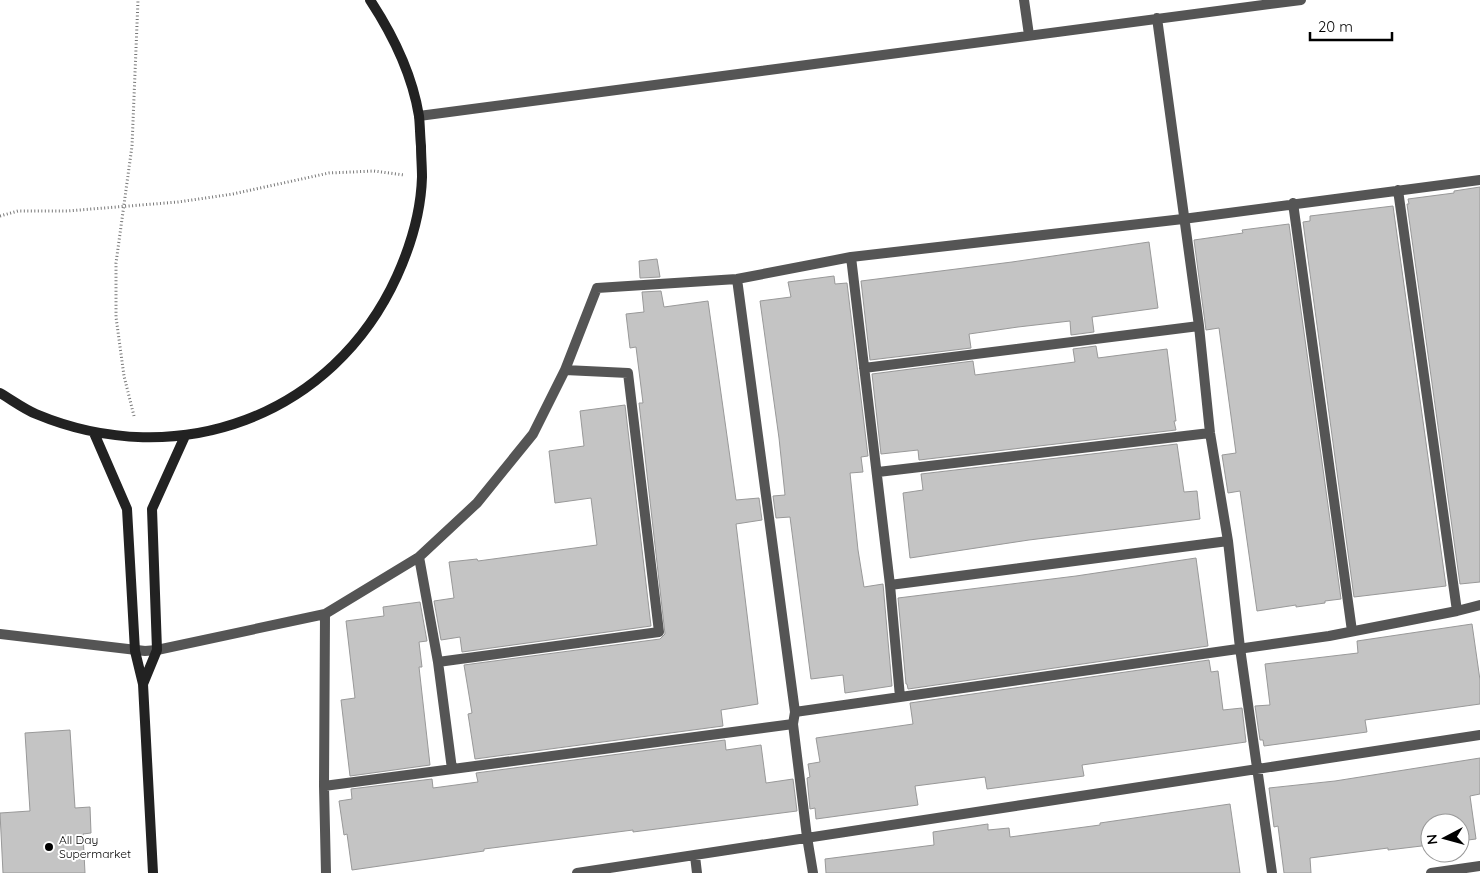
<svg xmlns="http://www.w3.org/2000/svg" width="1480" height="873" font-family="Quicksand,sans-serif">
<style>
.building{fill:#c4c4c4;stroke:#999}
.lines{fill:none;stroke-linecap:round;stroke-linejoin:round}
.path{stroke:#777;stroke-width:3;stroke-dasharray:1 2.5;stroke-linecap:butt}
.street{stroke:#555;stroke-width:10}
.secondary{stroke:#222;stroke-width:10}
.poi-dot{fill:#000;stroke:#fff;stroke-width:2}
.labels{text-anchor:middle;stroke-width:4;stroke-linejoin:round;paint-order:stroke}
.poi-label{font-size:12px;fill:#000;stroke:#fff;text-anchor:start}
</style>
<rect width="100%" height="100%" fill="#fff"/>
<path class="building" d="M1480 187V582L1460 584 1407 204H1409L1408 199 1454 193V191Z
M1393 206 1446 586 1354 597 1303 222 1310 221V216Z
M1289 224 1341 599 1325 601V603L1296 607V605L1257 611 1240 491 1228 493 1222 455 1236 453 1219 328 1206 330 1194 240 1243 233 1242 230Z
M1149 242 1158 308 1092 317 1094 332 1071 335 1070 321 1018 327 969 334 971 348 870 360 861 281 1012 262Z
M657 259 660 277 640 278 639 261Z
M834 276 835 284 847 283 868 456 861 457 863 472 850 473 858 550 864 587 883 584 892 686 845 693 843 675 811 679 790 517 776 518 773 496 785 495 779 438 760 301 791 297 788 282Z
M661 291 664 307 708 301 736 500 759 498 762 520 736 524 758 704 721 710 723 726 475 759 468 714 472 713 464 665 660 639 665 634 639 403H643L636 347 630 348 626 314 644 312 642 292Z
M1096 346 1098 358 1167 349 1176 421H1174L1176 430 919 460 918 450 881 454 872 374 973 361 975 375 1075 362 1073 349Z
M625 405 651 626 462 652 460 637 441 640 434 601 454 598 449 562 477 559 478 561 597 545 591 498 555 503 549 451 584 446 580 411Z
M1177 444 1184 492 1197 491 1200 519 1029 540 910 558 903 493 923 490 921 474Z
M1196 558 1208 646 908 689 907 684H906L898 598 1076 576Z
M420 602 427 641 419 642 422 667H419L430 765 350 776 341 700 355 698 346 621 384 616 383 607Z
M1472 624 1480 680V704L1365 720 1367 732 1264 746 1263 740H1260L1255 706 1270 705 1265 664 1358 653 1357 641Z
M1209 660 1211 672 1218 671 1223 710 1242 708 1246 742 1082 765 1084 776 987 789 985 777 915 786 918 805 816 819 815 808 810 809 807 778 810 777 808 764 820 762 816 738 913 724 910 703Z
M70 730 75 808 90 807 91 833 83 834 85 873H3L0 813 30 811 25 733Z
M725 740 726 750 761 745 766 783 793 779 797 811 633 832V830L484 849V851L352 870 347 834 344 835 339 801 352 799 351 789 432 779 433 788 478 782 476 773Z
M1480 758V794L1470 796 1476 839 1460 841V823H1430V845L1388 850V848L1310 858 1311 873H1284L1278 826 1274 827 1269 788 1335 781Z
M1230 804 1240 873H826L825 859 934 845 933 832 988 824V830L1009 828 1010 837 1100 825V823Z"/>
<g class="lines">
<path class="path" d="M0 216 18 211H67L178 202 233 194 329 173 374 171 404 175
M134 416 124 376 116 317V263L132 146 138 0"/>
<path class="street" d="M1024 0 1029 35
M1157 18 1199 326 1210 433 1228 541 1240 648 1272 873
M419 116 1301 0
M1398 190 1457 611
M1293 203 1352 631
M851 257 890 585 900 697
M737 279 795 712 793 724 807 837 813 873
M864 368 1199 326
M878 472 1210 433
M419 557 438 662 452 769
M890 585 1228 541
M325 614 324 786 326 873
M0 634 145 651 157 650 325 614 419 557 477 503 533 434 565 370 597 288 737 279 851 257 1183 219 1480 180
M438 662 659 632 628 373 565 370
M795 712 1329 636 1457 611 1480 605
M324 786 793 724
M695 856 697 873
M577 873 1480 735
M1431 873 1480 866"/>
<path class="secondary" d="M0 393C12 400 24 409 36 414 177 473 333 417 397 276 411 245 421 211 422 177 422 167 421 156 421 146 420 136 420 125 419 116 412 73 393 35 370 0
M94 433 127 509 135 651 143 684 153 873
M143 684 157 650 152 509 185 436"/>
</g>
<circle class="poi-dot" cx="49" cy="847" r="5"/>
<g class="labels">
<g class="poi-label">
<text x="59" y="844">All Day<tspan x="59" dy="14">Supermarket</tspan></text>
</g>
</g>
<g transform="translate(1445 838) rotate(264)"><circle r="24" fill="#ffffff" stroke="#999999"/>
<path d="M0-4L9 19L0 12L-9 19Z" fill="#000000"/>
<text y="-8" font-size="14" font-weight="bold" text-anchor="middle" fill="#000000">N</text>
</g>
<path d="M1310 32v8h82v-8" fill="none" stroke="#000000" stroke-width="2.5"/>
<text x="1318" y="32" font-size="15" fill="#000000" stroke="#ffffff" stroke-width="4" paint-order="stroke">20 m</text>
</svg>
